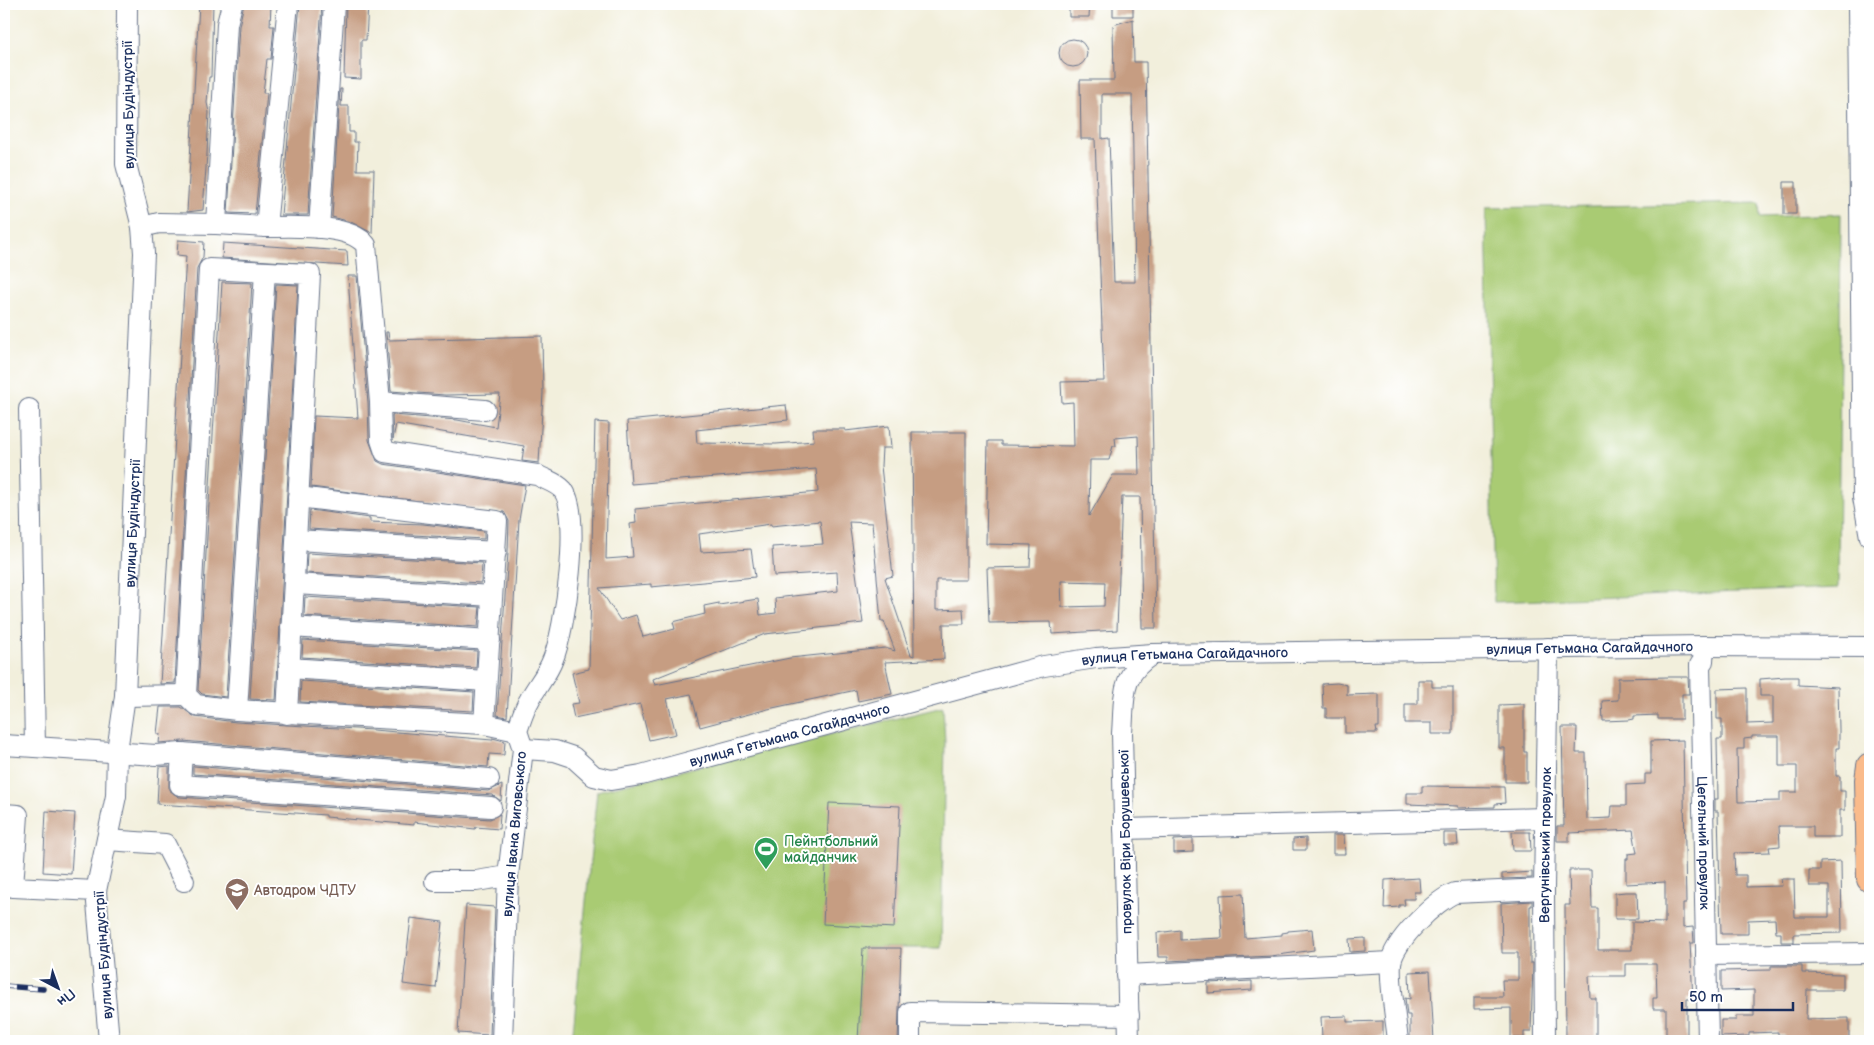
<svg xmlns="http://www.w3.org/2000/svg" width="1874" height="1045" font-family="'Balsamiq Sans',sans-serif">
<style>
.green{fill:#a9cb73;stroke:#627d68}
.building{fill:#c69d82;fill-rule:evenodd}
.lines{fill:none;stroke-linecap:round;stroke-linejoin:round}
.minor-casing{stroke:#66728a;stroke-width:22}
.major-casing{stroke:#66728a;stroke-width:28}
.minor{stroke:#fff;stroke-width:20}
.major{stroke:#fabb8b;stroke-width:26}
.rail-casing{stroke:#1b2f5e;stroke-width:5.5}
.rail{stroke:#fff;stroke-width:4;stroke-dasharray:11;stroke-linecap:butt}
.labels{text-anchor:middle;stroke-width:4;stroke-linejoin:round;paint-order:stroke}
.street-label{font-size:14px;fill:#1b2f5e;stroke:#fff}
.leisure-label{font-size:14px;fill:#27864d;stroke:#fff;text-anchor:start}
.education-label{font-size:14px;fill:#785e54;stroke:#fff;text-anchor:start}
</style>
<rect width="100%" height="100%" fill="#fff"/>
<filter id="ink" filterUnits="userSpaceOnUse"><feTurbulence type="fractalNoise" baseFrequency=".02" numOctaves="2"/><feDisplacementMap in="SourceGraphic" scale="10" xChannelSelector="R" yChannelSelector="G"/><feConvolveMatrix kernelMatrix="1 2 1 2 8 2 1 2 1" color-interpolation-filters="sRGB"/></filter>
<filter id="wash" filterUnits="userSpaceOnUse"><feTurbulence type="fractalNoise" baseFrequency=".0096" numOctaves="4" result="noise"/><feDisplacementMap in="SourceGraphic" scale="20" xChannelSelector="R" yChannelSelector="G"/><feGaussianBlur stdDeviation="1.12" result="paint"/><feColorMatrix in="noise" values="0 0 0 0 0 0 0 0 0 0 0 0 0 0 0 0 0 1.4 0 .05"/><feComposite in="paint" operator="in"/></filter>
<g filter="url(#wash)">
<rect width="100%" height="100%" fill="#f2efdc"/>
<path class="green" d="M1759 203 1760 217 1841 214 1838 588 1494 602 1486 208Z
M943 707 945 742 941 948H863L858 1041H572L597 791Z"/>
<g id="blocks">
<path class="building" d="M199 4H213L211 77H209L207 103 209 112 207 154 203 210 187 212Z
M244 4H271L270 26H274L271 59H267L263 93H267L255 214 228 213 239 26Z
M300 4H322L308 215H281Z
M346 4H368L366 40H361V79L344 78Z
M1069 4H1090L1089 17H1069Z
M1113 4H1133V16H1113Z
M1133 19 1134 62H1146L1156 628H1142L1140 497H1122L1117 630 1052 634 1051 622 989 623 987 568 1030 567 1031 545 986 544 988 441H1001V445L1074 446 1073 402 1062 403 1061 382 1104 381 1095 139H1081L1080 80H1114L1113 25ZM1102 94H1132L1135 282H1114L1109 138 1102 139ZM1138 436 1139 475H1113L1089 516 1090 460H1109L1113 446H1116L1115 438ZM1061 581 1105 582 1104 606 1062 607Z
M1059 53a14 14 0 1 1 28 0a14 14 0 1 1-28 0Z
M340 89H342L341 106H349V132H354V142H358L357 170H374L372 233 351 222 332 217Z
M1784 182H1796V214H1784Z
M178 240 204 242 203 257 197 268 175 683 160 684 186 256 177 255Z
M223 243 347 251 348 266 222 258Z
M348 276H357L368 403 369 440 377 461 383 464 525 485 519 520 507 717 497 715 508 552 509 521 504 512 311 487 314 416 358 418Z
M222 282 252 283 226 697 202 694 198 690Z
M276 284 298 285 276 700 250 699Z
M386 332H388L389 340 542 336 543 393 539 463 522 461 524 446 407 426 396 424 393 439 392 415 457 420 496 427 500 394 445 395 391 391Z
M786 405 788 420 696 430 697 443 776 444 814 441 813 429H845V431L889 426 891 448H882L881 466 893 576 885 578 911 655 914 656 912 432H966V580H936V610L963 609 964 624H943L944 659 885 662 892 694 858 701 856 690 768 709 700 727 691 694 667 699 676 734 649 740 640 704 574 718 571 704 579 703 572 673 589 669 595 422 609 423 606 559 633 557 630 524 636 523 635 509 818 492 816 469 631 484 627 421ZM820 521 823 544 772 547 774 576 837 572 838 591 775 598 776 613 760 615 758 599 719 605V603L704 606 705 614 673 622 675 629 643 637 636 615 620 620 599 588 651 584V587L755 577 751 549 701 552 699 534 771 524V526ZM849 522 872 523 881 621H884L895 651 885 648 790 658 655 685 653 679 765 634 863 623Z
M310 510 370 518V522L423 524 484 531V539L309 529Z
M307 553 482 563 481 583 306 573Z
M305 597 480 607 478 627 304 616Z
M303 640 477 651 476 668 302 657Z
M1669 677H1688L1689 694H1682V719H1658V715L1634 716V719L1629 720 1603 721 1602 701 1618 700V678Z
M1785 677H1798V685L1838 687 1839 729V748H1836V776H1840V791H1845V810H1840V837H1813V826H1779L1780 846 1769 847 1770 852 1734 853 1735 875H1746V887L1782 886 1781 879H1794L1795 917H1829V886H1809V870H1820V862L1841 861 1842 933 1794 934V942H1781V933H1776L1775 919 1748 920V934H1721L1718 811H1715V799H1718L1717 739H1722V719H1717V689L1747 688V724L1773 723V696H1760V679ZM1752 736H1779V766H1797V792H1780V801L1738 802 1737 749H1744V739L1752 738Z
M1418 680H1432V687H1453V734H1432V723H1405V704H1418Z
M301 681 474 692 473 711 300 702Z
M1337 683 1347 685V695L1379 694V727H1376L1377 733H1345V718H1326V708H1323L1322 684Z
M1524 704V752H1527V782H1505V748H1499V705Z
M160 707H181L195 717 236 722 373 730 492 740V738L505 741 504 755 489 754 488 767 183 741 159 743 160 734H157Z
M1562 727H1577L1576 753H1586L1587 819 1611 818 1612 806H1626V785L1645 784V774H1651V741L1683 740 1686 904H1683V928L1693 927 1694 943H1690L1693 999H1687V1041H1666V1009H1653V998H1657L1656 964H1626V976H1589L1590 998H1596V1041H1566L1565 905H1570L1569 870H1591L1592 908H1598V950H1632V922L1665 923V882L1626 884V859H1628V854L1637 853 1633 830 1569 833V841H1557V826H1564Z
M169 766V790L179 797 490 819 500 814 499 829 476 827 475 829 414 822V825L326 817V815L157 804 159 767Z
M193 766 488 791 502 785 501 801 492 795 193 774Z
M1422 786 1504 787 1505 803 1495 804V807L1458 808V806L1407 804V793H1422Z
M829 803 900 806 894 928 823 924Z
M46 811 75 813 71 874 43 872Z
M1512 832H1530L1531 851H1513Z
M1444 833H1457L1458 845H1444Z
M1333 835H1344L1345 854H1333Z
M1306 838V850H1293V839Z
M1193 839V852L1174 853V840Z
M1532 872V878L1502 879V874Z
M1419 878 1420 892H1414V899H1404L1405 905H1399V907L1384 908 1385 880Z
M1626 892H1637L1638 919H1615V893Z
M1243 894 1245 938 1282 935V933L1288 932V931L1312 929 1314 950 1271 956 1168 961V957H1158L1157 933 1180 930V940L1222 938 1220 895Z
M1532 901V906H1530V963H1533L1531 1032H1524V1038H1511V1008L1474 1009V997H1503L1502 980H1518V953H1502L1501 903Z
M466 905 495 907 490 1035 458 1033Z
M411 918 443 922 436 988 403 984Z
M1365 938V951L1350 952 1349 939Z
M863 948H901L898 1041H858Z
M1771 966H1802V973L1843 974V990H1807L1806 1019 1849 1018V1041H1784V1035H1778V1032L1749 1033V1036L1721 1037V1020H1736V1016H1754V990L1721 991V971L1771 970Z
M1430 971 1434 1041H1410V1015H1407L1405 998 1410 999 1409 972Z
M1252 981V990L1208 993V983Z
M1347 1016V1022L1383 1021V1037L1322 1038 1321 1017Z"/>
</g>
</g>
<g filter="url(#ink)">
<use href="#blocks" fill-opacity="0" stroke="#66728a" stroke-width="1"/>
<g class="lines">
<defs>
<g id="minor">
<path d="M232 4 227 24 216 224 266 227"/>
<path d="M288 4 266 227C291 227 349 223 366 245L380 402"/>
<path d="M1858 4 1863 497 1870 537"/>
<path d="M142 227 159 223 216 224"/>
<path d="M319 228 334 4"/>
<path d="M29 409 35 747"/>
<path d="M485 410 380 402 381 440 385 452 537 475C546 480 557 483 563 490 582 514 565 631 553 659 548 673 537 686 530 699 524 709 521 720 517 731L523 749 508 876 502 1041"/>
<path d="M298 497 497 521 484 724"/>
<path d="M297 540 496 552"/>
<path d="M295 584 492 596"/>
<path d="M291 627 490 640"/>
<path id="s1" d="M1704 646 1703 661 1700 665 1708 1041"/>
<path d="M289 668 486 681"/>
<path d="M125 696 186 695"/>
<path d="M237 710 265 272"/>
<path d="M287 714 310 274 209 269 186 695 196 705 237 710 484 724 517 731"/>
<path d="M4 745 156 755 182 753 489 779"/>
<path id="s2" d="M523 749 555 751 573 757 594 776 611 780 641 775 1044 666 1096 658 1153 654 1704 646 1870 647"/>
<path d="M182 753 180 785 491 807"/>
<path d="M4 814 18 815 13 887 96 891"/>
<path d="M1124 829 1545 818"/>
<path d="M107 840 165 844 184 881"/>
<path d="M435 881H476L508 876"/>
<path d="M1706 955 1870 953"/>
<path d="M1127 975 1391 962"/>
<path id="s3" d="M109 1041 96 891 116 796 117 751 125 696 144 253 142 227 126 164 127 4"/>
<path d="M910 1041V1012L1129 1015"/>
<path d="M1129 1041 1122 733C1125 697 1119 675 1153 654"/>
<path d="M1398 1041C1396 1020 1389 982 1391 963 1393 942 1436 900 1455 893L1544 889"/>
<path id="s4" d="M1545 1041 1544 889 1548 648"/>
</g>
<path id="major" d="M1870 766 1868 780 1870 879"/>
</defs>
<use href="#minor" class="minor-casing"/>
<use href="#major" class="major-casing"/>
<use href="#minor" class="minor"/>
<use href="#major" class="major"/>
<defs>
<path id="rail" d="M4 986 43 989"/>
</defs>
<use href="#rail" class="rail-casing"/>
<use href="#rail" class="rail"/>
</g>
</g>
<defs>
<symbol id="stadium-pin" viewBox="-11 -11 22 30"><path d="M0 17L-7.5 6A9.5 9.5 0 1 1 7.5 6Z" fill="#2e9e5b" stroke="#fff"/><path d="M0-5a6.5 5 0 1 0 0 10a6.5 5 0 1 0 0-10ZM-3.5-1.8h7v3.6h-7Z" fill="#fff"/></symbol>
<symbol id="university-pin" viewBox="-11 -11 22 30"><path d="M0 17L-7.5 6A9.5 9.5 0 1 1 7.5 6Z" fill="#8d6e63" stroke="#fff"/><path d="M0-5L7-2L0 1L-7-2ZM-4 1L0 2.5L4 1V4Q0 6-4 4Z" fill="#fff"/></symbol>
</defs>
<g fill-rule="evenodd">
<use href="#stadium-pin" x="752" y="835" width="28" height="38"/>
<use href="#university-pin" x="223" y="876" width="28" height="38"/>
</g>
<g class="labels">
<g class="street-label">
<text transform="translate(128 105) rotate(-91)" y="5">вулиця Будіндустрії</text>
<text dy="5" stroke="none"><textPath href="#s3" startOffset="521">вулиця Будіндустрії</textPath></text>
<text dy="5" stroke="none"><textPath href="#s2" startOffset="1091">вулиця Гетьмана Сагайдачного</textPath></text>
<text dy="5" stroke="none"><textPath href="#s2" startOffset="686">вулиця Гетьмана Сагайдачного</textPath></text>
<text dy="5" stroke="none"><textPath href="#s2" startOffset="281">вулиця Гетьмана Сагайдачного</textPath></text>
<text transform="translate(514 834) rotate(-85)" y="5">вулиця Івана Виговського</text>
<text transform="translate(1125 842) rotate(-91)" y="5">провулок Віри Борушевської</text>
<text dy="5" stroke="none"><textPath href="#s1" startOffset="198">Цегельний провулок</textPath></text>
<text dy="5" stroke="none"><textPath href="#s4" startOffset="196">Вергунівський провулок</textPath></text>
<text transform="translate(103 955) rotate(-94)" y="5">вулиця Будіндустрії</text>
</g>
<g class="leisure-label">
<text x="784" y="846">Пейнтбольний<tspan x="784" dy="16">майданчик</tspan></text>
</g>
<g class="education-label">
<text x="254" y="895">Автодром ЧДТУ</text>
</g>
</g>
<rect width="1874" height="1045" fill="none" stroke="#fff" stroke-width="20"/>
<g transform="translate(58 988) rotate(139)" stroke="#ffffff" stroke-width="4" paint-order="stroke">
<path d="M0-4L9 19L0 12L-9 19Z" fill="#1b2f5e"/>
<text y="-8" font-size="14" font-weight="bold" text-anchor="middle" fill="#1b2f5e">Пн</text>
</g>
<path d="M1682 1002v8h111v-8" fill="none" stroke="#1b2f5e" stroke-width="2.5"/>
<text x="1689" y="1002" font-size="15" fill="#1b2f5e" stroke="#ffffff" stroke-width="4" paint-order="stroke">50 m</text>
</svg>
